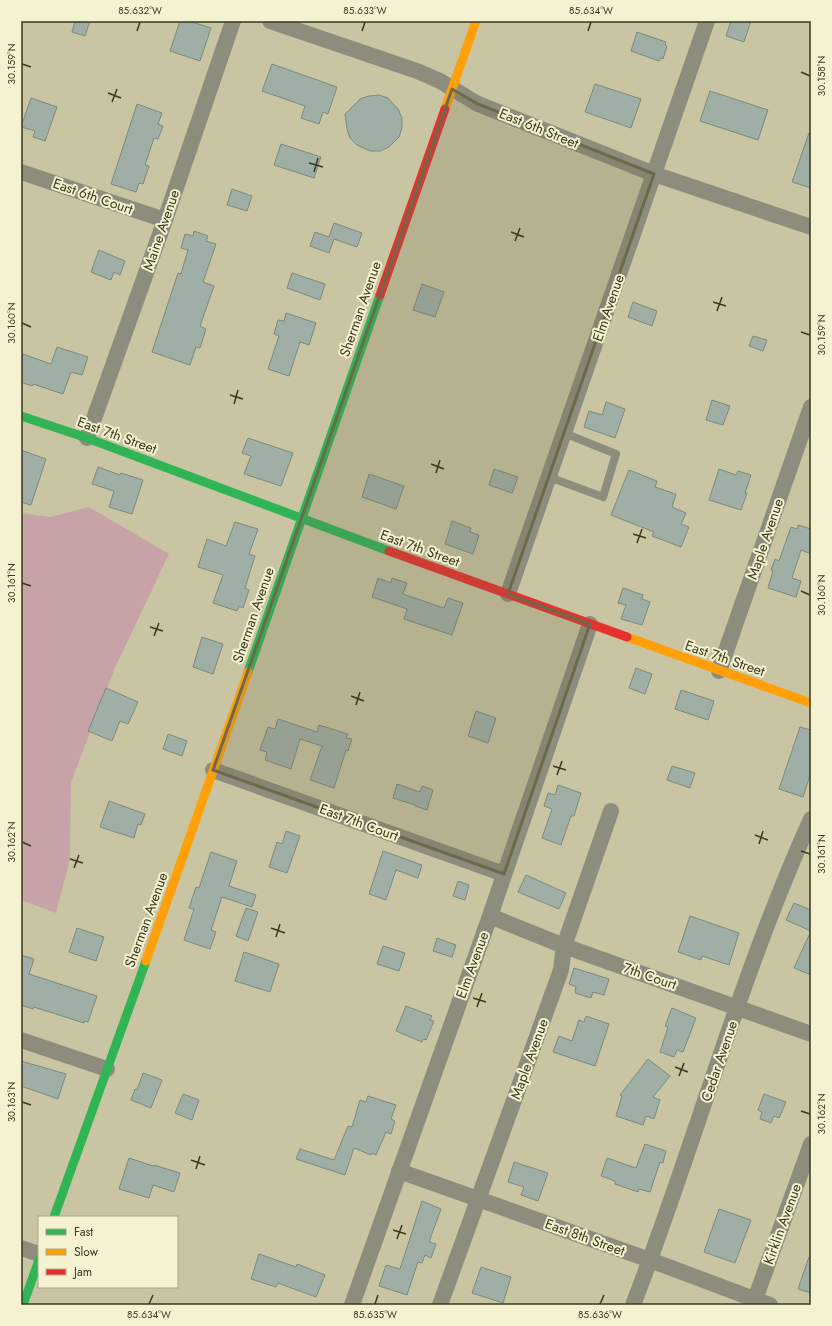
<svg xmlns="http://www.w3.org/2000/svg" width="832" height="1326" font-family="Jost,sans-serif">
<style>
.green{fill:#c7a3a8}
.building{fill:#a0afa5;stroke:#7b897e}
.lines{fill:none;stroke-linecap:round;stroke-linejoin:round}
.lane{stroke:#8e8c7c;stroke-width:8}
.street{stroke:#8e8c7c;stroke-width:16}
.fast{stroke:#30b455;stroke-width:9}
.slow{stroke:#ff9f0a;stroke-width:9}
.jam{stroke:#e5322d;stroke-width:9}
.marked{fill:#6c694c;fill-opacity:0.2;stroke:#6c694c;stroke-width:3;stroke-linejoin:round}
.ticks{fill:none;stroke:#3a381d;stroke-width:1.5}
.labels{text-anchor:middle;stroke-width:4;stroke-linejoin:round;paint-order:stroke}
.street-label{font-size:14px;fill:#3a381d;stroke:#f5f2d2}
.neatline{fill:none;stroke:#3a381d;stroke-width:1.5}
.ticks-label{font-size:10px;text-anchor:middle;fill:#3a381d}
</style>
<rect width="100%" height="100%" fill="#c9c5a2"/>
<path class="green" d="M89 507 169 554 114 670 71 782 70 859 56 913 21 900V513L50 517Z"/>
<path class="building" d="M75 21H90L85 36 72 32Z
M180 21H189L211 28 200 61 170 51Z
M731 21H751L744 42 726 36Z
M637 32 666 42 665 45 667 46 663 59 661 58 659 61 631 51Z
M272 64 337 87 328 114 323 112 319 124 301 118 305 106 262 91Z
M595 84 641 99 631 128 585 112Z
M710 91 768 110 758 140 700 121Z
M379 95 388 98 398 109 402 118V128L399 137 389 147 380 151H370L357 145 350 138 347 129 345 114 360 99 369 96Z
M31 98 57 107 45 141 33 137 35 131 21 127Z
M137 104 162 113 158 124 163 126 158 139 154 138 145 165 149 166 143 184 139 183 136 192 111 184Z
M809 133H811V188L792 182Z
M281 144 321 157 314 178 274 165Z
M232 189 252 196 247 211 227 205Z
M334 223 362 233 357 247 334 239 329 253 310 246 315 232 329 237Z
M194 231 208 236 206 241 216 244 203 282 214 286 200 326 206 329 200 348 196 347 190 365 152 352 178 273 181 274 188 250 181 248 185 234 193 236Z
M99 250 125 261 120 275 114 272 111 280 91 272Z
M292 273 325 284 320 300 287 288Z
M422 284 444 292 435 317 413 310Z
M633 302 657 311 652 326 628 317Z
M286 313 316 323 309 345 300 342 289 376 268 369 279 336 274 334 278 320 284 321Z
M753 336 767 340 763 351 749 346Z
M57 347 88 357 82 375 71 372 63 394 33 384 32 386 21 382V361L23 354 51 364Z
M712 400 730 406 723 425 706 420Z
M606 402 625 409 615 438 584 427 589 411 602 415Z
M248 438 293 453 281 486 244 474 251 456 242 453Z
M21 450 46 459 31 505 21 502Z
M98 467 120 475 121 473 143 480 132 514 109 507 114 491 92 484Z
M494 469 518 477 512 493 489 485Z
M719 469 736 475 738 471 751 475 745 493H747L741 510 709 500Z
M629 470 657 481 655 487 676 494 672 507 686 513 681 524 689 527 681 547 652 536 654 532 611 515Z
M369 474 404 486 396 509 362 497Z
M452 521 471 528 470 532 479 535 473 554 445 544Z
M235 522 258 529 249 554 255 556 245 588 249 590 243 608 239 606 237 611 213 603 223 575 198 567 207 539 226 546Z
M798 525 811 529V554L801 550 792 578 801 581 796 597 768 588 773 571 771 570 775 559 779 561 791 527 797 529Z
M378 578 391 583 392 578 407 583 403 594 444 608 448 598 463 603 452 635 404 619 407 609 372 597Z
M623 588 643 595 642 599 650 602 642 625 621 619 626 605 618 603Z
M202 637 223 644 213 674 193 667Z
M636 668 652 674 645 694 629 688Z
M106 688 138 702 128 724 120 721 112 741 88 731Z
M681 690 714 701 708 720 675 709Z
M476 711 496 718 488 743 468 736Z
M278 719 317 732 319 725 348 734 346 738 352 739 348 751 346 750 334 788 310 780 322 746 300 739 291 769 265 760 267 752 260 750 268 727 275 729Z
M800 727 811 730V772L803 797 779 789Z
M168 734 187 741 182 756 163 749Z
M672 766 695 773 690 788 667 780Z
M397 784 420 792 422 786 433 790 427 810 415 806V805L393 798Z
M558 785 581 793 574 816H571L561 845 542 838 552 809 544 806 548 793 555 795Z
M109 801 145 814 141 825 138 824 134 838 100 827Z
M286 831 300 836 287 873 269 867 277 842 282 844Z
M383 851 422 865 418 878 396 870 386 900 369 894Z
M211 852 237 861 229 886 256 895 252 907 222 897 211 930 216 932 210 949 184 940 194 909 189 908 196 887 199 888Z
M526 875 566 893 559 909 518 892Z
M458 881 469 885 465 900 453 896Z
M794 903 811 910V975L794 968 811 931 786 920Z
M246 908 258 912 248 941 236 936Z
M690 916 739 933 729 965 702 956 701 960 678 952Z
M77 928 104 937 96 961 69 952Z
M437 938 456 945 452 957 433 951Z
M383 946 405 953 399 971 377 964Z
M244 952 279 964 270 992 235 981Z
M21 955 34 959 29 974 97 996 88 1022 84 1021V1023L34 1007 33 1009 21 1005Z
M574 968 609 979 604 995 593 992 591 998 575 993 576 987 569 984Z
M406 1006 432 1016 430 1020 434 1021 426 1040 423 1039 422 1042 396 1031Z
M672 1008 696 1018 683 1052 677 1050 674 1057 660 1052 668 1027 665 1026Z
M586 1016 609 1024 595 1066 553 1052 559 1036 572 1041 579 1020 584 1022Z
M648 1059 670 1076 653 1097 660 1100 654 1119 646 1116 643 1125 616 1116 622 1096 620 1095Z
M21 1061 66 1074 58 1099 21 1086Z
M143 1073 162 1080 151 1108 131 1100 135 1089 137 1090Z
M183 1094 199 1100 192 1120 175 1113Z
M764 1094 786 1102 779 1118 774 1116 771 1123 760 1119 762 1112 758 1110Z
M368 1096 396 1105 391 1119 395 1121 391 1134 386 1132 376 1155 372 1153 371 1155 354 1148 345 1175 296 1159 300 1149 334 1160 348 1126 352 1127 360 1100 366 1102Z
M645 1144 666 1151 663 1163 660 1162 650 1192 639 1189 638 1192 615 1184V1181L601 1176 607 1158 636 1168Z
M129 1158 153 1166 154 1165 180 1173 174 1192 153 1185 149 1198 119 1189Z
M514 1162 548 1173 538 1201 521 1195 524 1187 508 1182Z
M422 1201 441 1209 429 1242 436 1244 431 1258 425 1255 422 1263 418 1262 407 1295 379 1286 386 1265 400 1269Z
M719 1209 751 1220 735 1263 704 1252Z
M259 1254 296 1267 297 1264 325 1275 316 1297 278 1283 276 1287 251 1279Z
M809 1257H811V1293L798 1289Z
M481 1267 511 1277 503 1303 472 1293Z"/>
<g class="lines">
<path class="lane" d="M549 477 603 497 616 454 564 433"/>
<path class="street" d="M270 21 417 71 440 81 478 104 654 174 811 227
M21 172 165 220
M87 438 165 220 233 21
M508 594 707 21
M719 671 811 407
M213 770 504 874
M490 916 564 946 811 1034
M21 1040 107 1069
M399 1171 650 1260 770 1305
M21 1248 39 1254
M352 1305 490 916 590 624
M440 1305 561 970 564 946 611 811
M633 1305C695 1144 740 976 811 819
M753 1305 811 1144"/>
<path class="fast" d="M21 416 87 438 389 551
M248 672 380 295
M54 1217 146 961
M23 1305 39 1260"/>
<path class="slow" d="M445 109 476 21
M627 637 811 703
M146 961 248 672"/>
<path class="jam" d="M380 295 445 109
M389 551 627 637"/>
</g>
<path class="marked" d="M452 89 478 104 654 174 508 594 590 624 504 874 213 770Z"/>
<path class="ticks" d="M137 31 140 22M362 31 365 22M588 31 591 22M22 64 31 67M801 72 810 76M108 93 121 98M112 102 117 89M309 163 323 167M314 172 318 158M511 232 524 237M515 241 520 228M713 302 726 306M717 311 722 297M22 323 31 327M801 332 810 335M230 395 243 399M234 404 238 390M431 464 444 469M436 473 440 460M633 534 646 538M637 543 642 529M22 583 31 586M801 591 810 595M150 627 163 631M154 636 159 623M351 696 364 701M356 705 360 692M553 766 566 770M557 775 562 761M755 835 768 840M22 842 31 846M759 844 763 831M801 851 810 854M70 859 83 863M74 868 79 855M271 928 285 933M276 937 280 924M473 998 486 1002M477 1007 482 993M675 1067 688 1072M679 1076 684 1063M22 1102 31 1105M801 1111 810 1114M191 1160 205 1165M196 1169 200 1156M393 1230 406 1234M397 1239 402 1225M149 1304 153 1295M375 1304 378 1295M600 1304 604 1295"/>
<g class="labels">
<g class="street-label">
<text transform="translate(539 128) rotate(22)" y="5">East 6th Street</text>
<text transform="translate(93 196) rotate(19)" y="5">East 6th Court</text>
<text transform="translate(161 230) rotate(-71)" y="5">Maine Avenue</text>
<text transform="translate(608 308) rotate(-71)" y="5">Elm Avenue</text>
<text transform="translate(360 309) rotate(-71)" y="5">Sherman Avenue</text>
<text transform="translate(117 435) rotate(20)" y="5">East 7th Street</text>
<text transform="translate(765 539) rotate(-71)" y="5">Maple Avenue</text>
<text transform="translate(420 548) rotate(20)" y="5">East 7th Street</text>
<text transform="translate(253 615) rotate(-71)" y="5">Sherman Avenue</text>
<text transform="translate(725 658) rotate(19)" y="5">East 7th Street</text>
<text transform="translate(359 822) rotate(20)" y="5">East 7th Court</text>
<text transform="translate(146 920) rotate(-70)" y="5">Sherman Avenue</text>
<text transform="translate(472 965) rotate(-70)" y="5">Elm Avenue</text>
<text transform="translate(650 976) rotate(19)" y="5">7th Court</text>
<text transform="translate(529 1059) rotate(-70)" y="5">Maple Avenue</text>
<text transform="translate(719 1061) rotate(-71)" y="5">Cedar Avenue</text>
<text transform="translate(782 1224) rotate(-70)" y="5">Kirklin Avenue</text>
<text transform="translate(585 1237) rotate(20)" y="5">East 8th Street</text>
</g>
</g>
<rect width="832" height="1326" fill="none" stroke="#f5f2d2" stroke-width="44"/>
<rect x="38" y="1216" width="140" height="72" fill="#f5f2d2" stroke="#aaa88a"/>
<rect x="46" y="1229" width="20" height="6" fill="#30b455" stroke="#aaa88a"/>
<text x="74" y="1236" font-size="12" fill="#3a381d">Fast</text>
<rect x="46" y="1249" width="20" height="6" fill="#ff9f0a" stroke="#aaa88a"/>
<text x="74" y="1256" font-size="12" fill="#3a381d">Slow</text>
<rect x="46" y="1269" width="20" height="6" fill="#e5322d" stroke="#aaa88a"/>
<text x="74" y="1276" font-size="12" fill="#3a381d">Jam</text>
<rect x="22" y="22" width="788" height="1282" class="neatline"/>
<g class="ticks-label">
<text x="140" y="14">85.632°W</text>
<text x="365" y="14">85.633°W</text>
<text x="591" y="14">85.634°W</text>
<text transform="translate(11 64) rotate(-90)" y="4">30.159°N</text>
<text transform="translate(821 76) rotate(-90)" y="4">30.158°N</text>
<text transform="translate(11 323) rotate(-90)" y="4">30.160°N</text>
<text transform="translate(821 335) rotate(-90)" y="4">30.159°N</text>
<text transform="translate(11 583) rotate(-90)" y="4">30.161°N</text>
<text transform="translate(821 595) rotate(-90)" y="4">30.160°N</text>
<text transform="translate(11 842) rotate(-90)" y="4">30.162°N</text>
<text transform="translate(821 854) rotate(-90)" y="4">30.161°N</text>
<text transform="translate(11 1102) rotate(-90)" y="4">30.163°N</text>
<text transform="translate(821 1114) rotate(-90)" y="4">30.162°N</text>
<text x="149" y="1318">85.634°W</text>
<text x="375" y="1318">85.635°W</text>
<text x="600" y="1318">85.636°W</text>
</g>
</svg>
